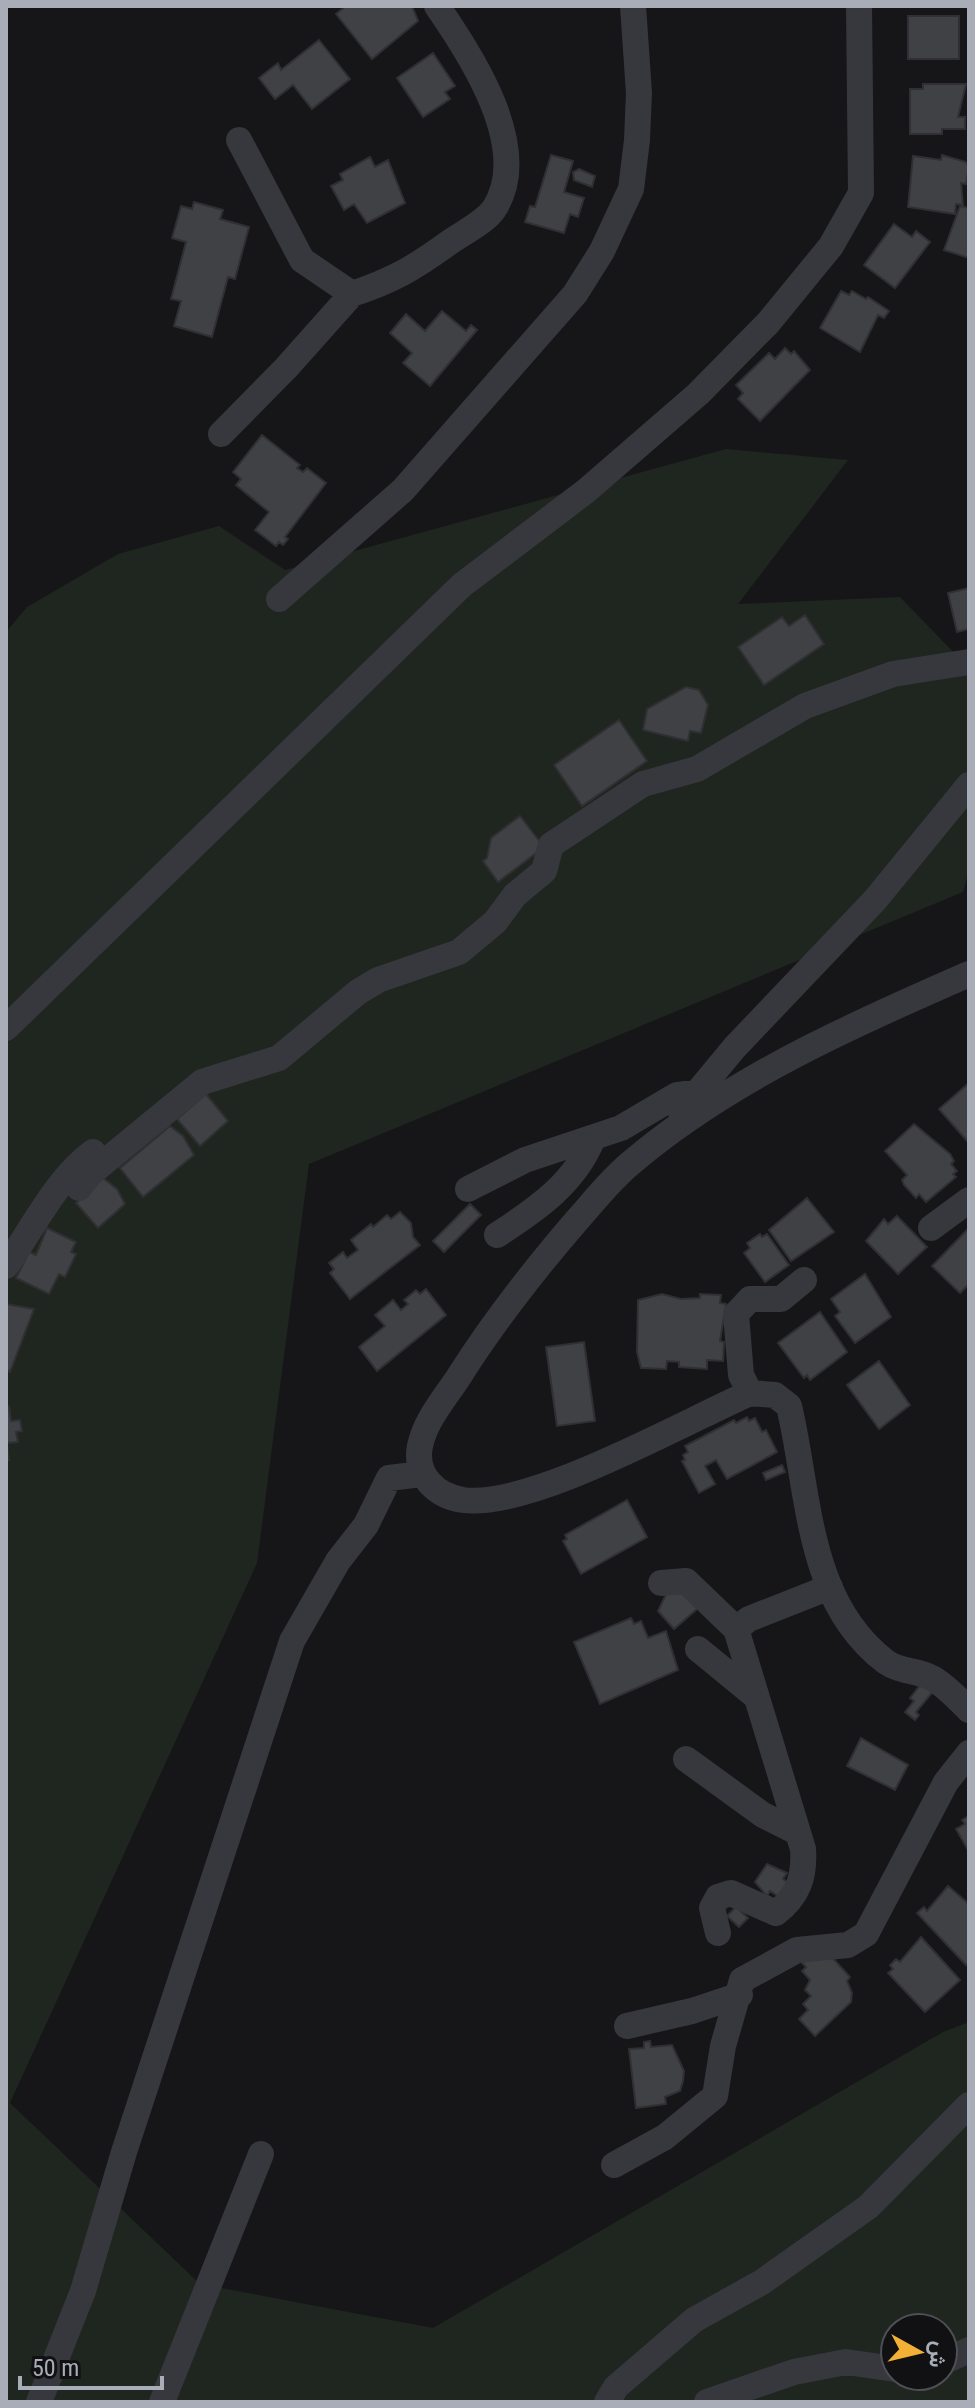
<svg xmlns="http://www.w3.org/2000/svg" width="975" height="2408" font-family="'Roboto Condensed',Vazirmatn,sans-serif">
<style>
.green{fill:#1e261f;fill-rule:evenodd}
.building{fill:#404145;stroke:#303034;stroke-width:2}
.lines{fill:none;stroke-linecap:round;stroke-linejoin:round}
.minor{stroke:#37383d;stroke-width:26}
</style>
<rect width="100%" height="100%" fill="#161618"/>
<path class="green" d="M726 449 848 460 738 604 900 597 969 668V870L963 892 309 1164 257 1563 10 2103 200 2284 433 2328 943 2032 969 2022V2402H6V632L27 607 118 554 219 526 285 570ZM895 2328H943V2376H895Z"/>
<path class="building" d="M346 6H412L418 21 372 59 336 14Z
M908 16H959V59H908Z
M319 40 350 79 312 109 293 85 275 99 259 78 278 63 281 70Z
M433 53 455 86 445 92 450 99 423 117 397 78Z
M923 84H966L958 117H965V129H942V134H910V89H923Z
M551 155 573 161 564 192 584 198 578 217 570 214 564 233 525 222 530 206 535 207Z
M942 155 966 162 969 167 966 184 961 183 963 205 956 204 955 214 908 207 913 156 941 160Z
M370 157 375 167 388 160 405 203 367 223 354 204 344 210 331 186 343 180 340 174Z
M579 169 595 176 592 187 574 180 573 172Z
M194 202 223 210 220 219 249 227 235 279 228 277 212 337 174 326 181 301 171 299 186 242 172 238 181 206 192 209Z
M960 206 969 208V258L944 250Z
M894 224 912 237 916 231 930 242 895 288 864 265Z
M841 291 849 295 852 291 866 299 868 297 889 311 884 318 878 315 860 352 820 328Z
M442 311 466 331 471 325 477 330 430 386 403 363 412 353 390 333 406 314 425 331Z
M785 348 791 354 794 351 810 370 760 421 738 399 743 393 736 385 769 353 775 359Z
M262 435 300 465 297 468 303 472 307 468 326 483 285 537 288 539 283 545 279 542 276 546 255 530 269 512 236 485 241 479 233 472Z
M969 588V629L957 632 948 593Z
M805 615 824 644 764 685 738 647 782 617 789 626Z
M686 687 699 690 708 705 701 733 690 731 688 741 643 730 647 709Z
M619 720 647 761 582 806 554 765Z
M520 816 544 847 498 882 483 861 487 858 491 838Z
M969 1083V1143L939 1109Z
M206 1094 228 1121 200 1146 177 1119Z
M914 1124 950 1154 954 1161 951 1164 957 1171 953 1174 956 1177 926 1202 919 1194 916 1198 904 1185 902 1180 907 1175 885 1151Z
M170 1126 183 1136 194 1155 143 1197 120 1168Z
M103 1178 117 1189 125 1204 98 1228 76 1203Z
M807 1198 834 1232 791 1261 769 1230Z
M470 1204 481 1215 444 1252 433 1241Z
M400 1212 411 1223 413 1237 420 1245 350 1299 330 1273 334 1269 329 1263 343 1252 347 1258 358 1250 351 1240 371 1224 373 1227 387 1215 391 1219Z
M897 1216 927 1247 898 1274 866 1241 884 1219 888 1224Z
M47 1228 76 1242 71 1252 76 1254 65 1277 59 1274 49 1294 16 1278 29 1252 36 1255Z
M968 1229 969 1284 960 1293 932 1266Z
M760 1234 762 1237 767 1234 789 1265 765 1282 744 1253 750 1248 747 1243Z
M865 1274 891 1317 855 1343 835 1316 840 1312 831 1299Z
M426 1289 446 1315 377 1371 359 1347 385 1326 375 1315 393 1300 401 1310 408 1304 404 1300 416 1290 420 1294Z
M662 1294 681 1299 700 1298V1294L721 1295 720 1303 726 1304 720 1341 724 1342 723 1361 707 1360V1369L679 1367V1362L667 1361 666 1369 641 1368 637 1352 638 1300Z
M6 1304 34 1309 10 1372 6 1370Z
M820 1312 847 1352 810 1380 807 1375 804 1378 778 1343Z
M584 1342 595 1421 557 1426 546 1347Z
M879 1361 910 1405 879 1429 847 1385Z
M9 1406 11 1421 20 1420 22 1431 16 1432 18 1442 7 1443 9 1460H6V1407Z
M747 1417 749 1421 755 1418 762 1432 766 1430 777 1452 727 1479 716 1460 705 1466 715 1484 699 1493 682 1461 685 1460 683 1455 688 1452 685 1446 734 1420 736 1423Z
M782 1465 785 1472 766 1480 763 1473Z
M627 1500 647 1537 581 1574 563 1541 567 1539 565 1535Z
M670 1586 703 1604 674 1629 658 1611Z
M631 1618 634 1624 641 1621 648 1638 666 1631 678 1670 600 1704 574 1642Z
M925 1679 936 1688 916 1712 919 1715 915 1720 905 1712 914 1701 910 1698Z
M861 1738 908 1765 895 1790 847 1766Z
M969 1816V1850H968L956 1829 965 1824 962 1820Z
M767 1864 787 1873 783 1879 789 1883 779 1897 770 1891 767 1896 755 1882Z
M948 1886 969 1904V1962L966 1965 917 1913 924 1907 927 1911Z
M736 1907 748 1918 739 1927 727 1916Z
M921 1937 960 1980 925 2012 888 1973 893 1969 890 1965 896 1959 900 1962Z
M812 1954H829L850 1977 847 1981 852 1993 851 2002 815 2036 799 2019 808 2010 803 2004 811 1996 805 1990 810 1980 802 1971 806 1967 802 1963Z
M650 2041 651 2047 672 2045 684 2071 683 2081 680 2091 665 2097 666 2104 636 2108 629 2049 644 2048V2042Z"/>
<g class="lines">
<path class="minor" d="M239 140 302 260 352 294C394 280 414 268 450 242 463 233 485 222 494 209 533 149 471 55 437 6
M221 434 286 368 352 294
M279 599 403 490 575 294 602 251 631 189 637 140 639 93 633 6
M969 974C852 1025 730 1079 632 1162 612 1178 595 1200 578 1219 534 1270 494 1321 458 1378 444 1399 425 1421 420 1446 414 1475 436 1496 463 1500 531 1509 684 1422 750 1393L775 1395 789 1406C810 1494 806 1601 886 1662 900 1672 918 1670 932 1678 945 1685 958 1699 969 1710
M6 1028 462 585 586 491 698 394 768 323 831 246 861 193 859 6
M681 1112 735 1047 875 900 969 785
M79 1188 90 1174 202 1082 279 1058 358 992 378 980 459 952 495 922 515 895 544 871 551 845 643 784 697 769 805 706 893 674 969 662
M468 1189 525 1160 621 1128 677 1095 698 1092
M931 1228 969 1200
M497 1235C537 1209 575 1183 593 1138
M6 1266C33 1228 57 1178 93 1152
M750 1393 741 1375 736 1314 750 1299H781L804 1280
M661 1583 686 1581 736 1629
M698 1649 754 1695
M686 1759 763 1815 797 1832
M718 1933 712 1908 718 1897 731 1893 776 1913C798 1896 805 1877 803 1849L736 1629 749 1619 830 1587
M627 2026 692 2011 740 1995
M614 2165 665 2137 715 2096 723 2046 742 1980 797 1950 848 1945 866 1934 946 1782 969 1753
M943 2362 969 2350
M39 2402 83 2291 124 2152 292 1641 338 1561 366 1525 389 1478 422 1474
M162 2402 261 2154
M607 2402 616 2387 694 2320 762 2282 868 2207 969 2105
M707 2402 794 2372 846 2362 895 2369"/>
</g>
<rect width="975" height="2408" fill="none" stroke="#a8adb8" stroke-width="16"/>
<g transform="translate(919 2352) rotate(98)"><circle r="38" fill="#111113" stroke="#4d4f55" stroke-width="2"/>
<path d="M0-6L14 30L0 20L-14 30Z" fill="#f2b134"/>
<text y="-12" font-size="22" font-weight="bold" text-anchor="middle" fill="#a8adb8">ش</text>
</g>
<path d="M20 2376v12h142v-12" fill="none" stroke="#a8adb8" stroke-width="4"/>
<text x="32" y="2376" font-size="24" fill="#a8adb8" stroke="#111113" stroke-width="6" paint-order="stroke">50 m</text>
</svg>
